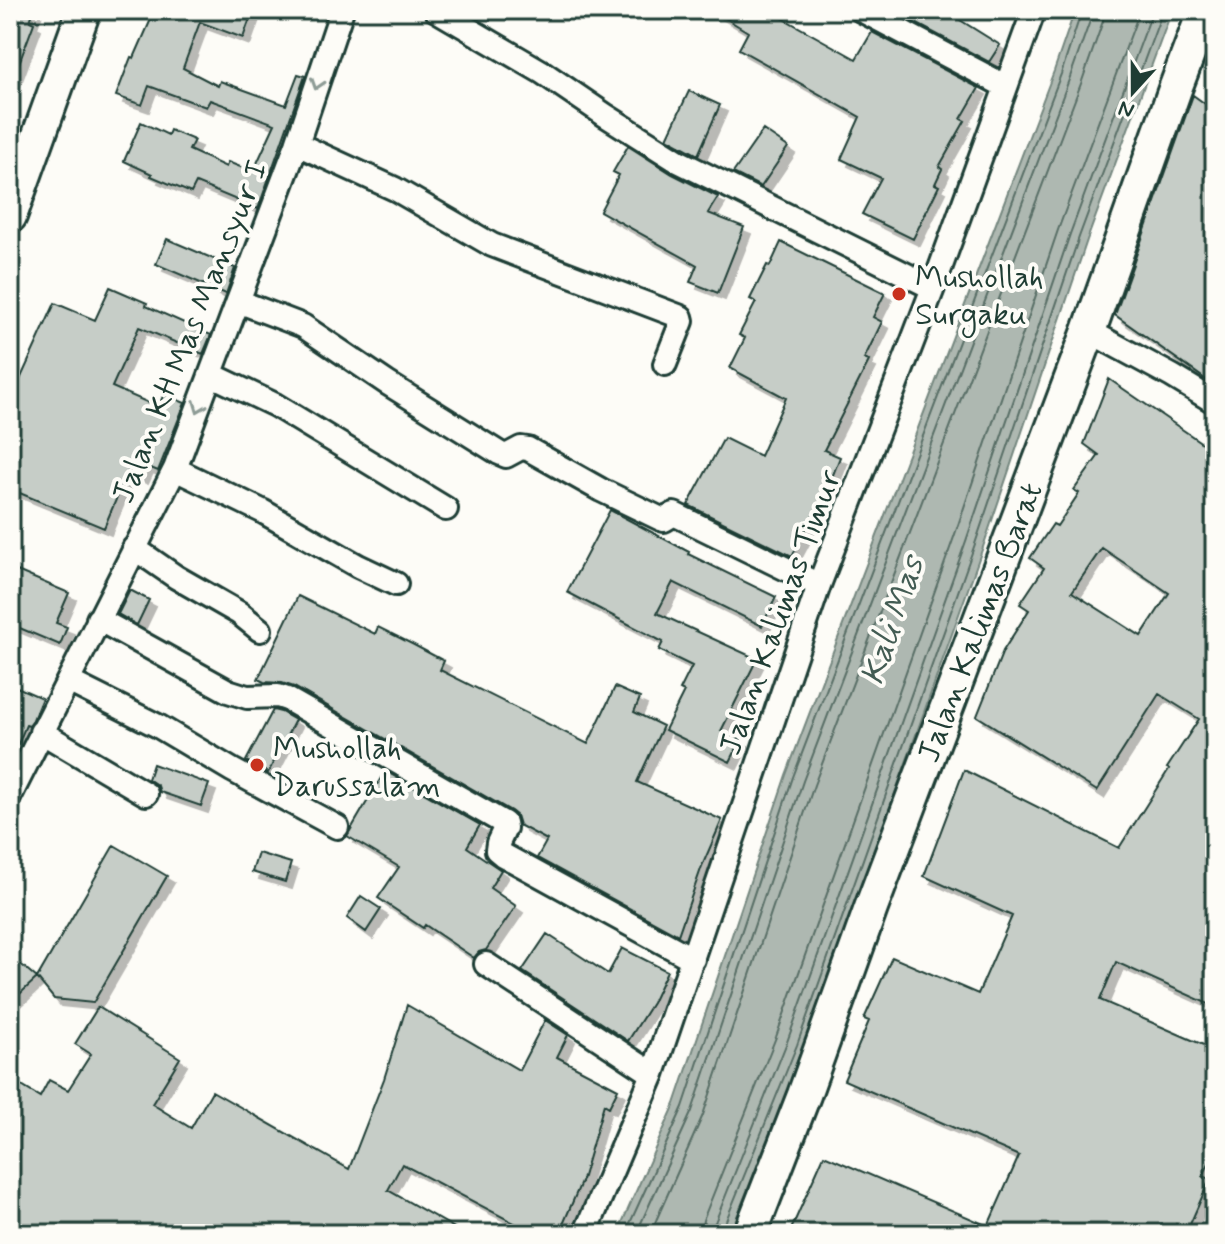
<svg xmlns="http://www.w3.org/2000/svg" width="1225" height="1244" font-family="Mynerve,sans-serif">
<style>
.water{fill:#aeb8b1;stroke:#75877f;stroke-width:2}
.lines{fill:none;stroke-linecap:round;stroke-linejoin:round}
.shore{stroke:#586e66;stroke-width:2}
.building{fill:#c6cdc7;stroke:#1f3d34;stroke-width:2;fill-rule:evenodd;filter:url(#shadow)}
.street-casing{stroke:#1f3d34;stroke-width:28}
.secondary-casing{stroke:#1f3d34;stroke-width:38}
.street{stroke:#fdfcf7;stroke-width:22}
.secondary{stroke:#fdfcf7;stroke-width:32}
.oneway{stroke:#8e9c96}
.poi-dot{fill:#c8321e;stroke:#fdfcf7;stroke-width:3}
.labels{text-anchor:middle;stroke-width:8;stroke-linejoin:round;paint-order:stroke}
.poi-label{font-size:32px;fill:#1f3d34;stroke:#fdfcf7;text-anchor:start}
.street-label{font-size:32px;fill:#1f3d34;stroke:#fdfcf7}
.water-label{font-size:34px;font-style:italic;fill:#435c53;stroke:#fdfcf7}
</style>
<defs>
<filter id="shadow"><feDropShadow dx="7" dy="7" stdDeviation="0" flood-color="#0004"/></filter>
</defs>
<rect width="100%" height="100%" fill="#fdfcf7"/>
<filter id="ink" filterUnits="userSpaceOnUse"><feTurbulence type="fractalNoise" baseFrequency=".0125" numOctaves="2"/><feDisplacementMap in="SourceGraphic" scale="16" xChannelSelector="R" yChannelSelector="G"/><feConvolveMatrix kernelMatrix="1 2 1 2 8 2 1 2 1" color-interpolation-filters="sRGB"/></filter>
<g filter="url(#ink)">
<path class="water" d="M1075 10H1172L1087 240 983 547 804 1048 730 1234H617L675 1104 786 775 1054 71Z"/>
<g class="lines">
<path class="shore" d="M625 1234 683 1107 793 777 1061 74 1082 10
M636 1234 692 1111 803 781 1070 77 1091 18 1092 10
M650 1234 703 1115 814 785 1082 81 1103 21 1104 10
M701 1234 703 1220 776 1037 954 537 1058 230 1140 10
M713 1234 714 1225 787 1042 966 541 1070 234 1153 10
M723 1234V1228L797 1045 975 544 1079 237 1163 10"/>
</g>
<path class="building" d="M10 10H34L30 21 34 23 12 82 10 81Z
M155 10H253L243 38 200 22 183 68 218 86 220 81 286 105 298 74 305 76 258 209 196 183 191 193 151 176 152 174 124 161 141 122 168 135 170 130 194 140 189 150 226 167 228 162 253 172 275 124 210 100 206 107 149 86 142 105 116 96 131 57 134 58Z
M712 10H768L856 59 872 32 979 88 961 119 965 121 939 167 942 169 935 184 939 186 913 239 862 214 881 178 841 159 860 117 739 49 748 32Z
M891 10H944L1000 45 989 62Z
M689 91 720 105 698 155 667 138Z
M1193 95 1215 111V386L1115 315Z
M763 130 788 147 761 187 733 173Z
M628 146 672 174 718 197 708 213 744 227 718 293 690 282 697 265 600 211 619 175 613 172Z
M167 239 235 268 226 294 156 264Z
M781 242 885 293 873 317 882 322 864 359 869 361 824 450 840 457 827 490 792 556 688 505 724 438 760 456 786 398 730 368 745 338 739 335 756 302 750 299 767 265 770 266Z
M110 287 147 303 146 306 211 335 203 354 139 327 112 387 158 407 164 394 185 403 158 471 146 466 141 477 128 471 104 528 10 489V381L18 384 55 303 95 320Z
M1109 379 1215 452V1007L1116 962 1100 1000 1215 1050V1150L1203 1176 1210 1179 1188 1229 1176 1224 1172 1234H789L824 1155 988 1226 1019 1156 844 1080 869 1021 864 1019 892 957 978 994 1012 916 924 876 964 770 1119 848 1169 769 1167 768 1199 719 1159 694 1097 791 977 716 1003 651 1029 610 1020 604 1044 568 1030 558 1053 524 1057 526 1079 493 1074 490 1099 455 1084 444ZM1102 548 1169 593 1141 636 1072 592Z
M610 510 689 552 688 554 776 597 762 626 673 582 657 613 757 659 721 731 741 740 730 762 665 730 684 692 680 690 692 666 659 650 663 642 567 592Z
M10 568 69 593 56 623 67 627 60 645 10 624V608L17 592 10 589Z
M130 590 149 600 137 625 118 614Z
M298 596 375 634 378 627 414 645 444 661 440 670 588 744 615 687 640 698 634 712 663 726 637 782 722 820 702 866 678 935 537 858 547 840 519 825 516 815 511 811 294 687 282 683 264 682 258 679Z
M10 684 42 698 32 722 29 726 26 725 10 763Z
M273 710 281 712 295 720 268 773 246 761Z
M153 764 209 784 201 806 160 792 158 786 148 779Z
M385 771 480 825 467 847 501 870 490 888 516 906 486 950 479 952 474 958 425 925 423 928 378 898 399 867 347 836Z
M114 845 167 876 93 1003 54 999 37 978Z
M258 853 291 863 285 882 252 872Z
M361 896 381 909 366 932 347 918Z
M547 934 608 974 622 948 667 971 652 1003 628 1041 522 971Z
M10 955 37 978 10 1003Z
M407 1005 519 1070 545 1020 568 1035 557 1057 618 1089 609 1107 604 1104 582 1180 559 1234H535L402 1164 388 1190 465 1234H10V1079L40 1097 49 1080 68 1090 91 1054 75 1044 98 1007 180 1058 152 1104 191 1128 212 1091 349 1169 384 1079Z"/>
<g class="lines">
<defs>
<path id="street" d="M436 10 542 72 605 115 678 161 933 288
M861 10 1005 86
M297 144 395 189 492 245 681 317 682 321 665 364
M238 301 303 326 387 383 499 453 506 456 521 448 528 449 601 490 661 519 664 520 674 514 819 585
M1089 331 1172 376 1215 402
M212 375 275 405 446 509
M175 469 262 511 358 566 396 584
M134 548 176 577 239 613 260 630
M98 619 228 691 247 697 278 696 287 699 504 823 505 828 498 843 497 850 503 855 693 959
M68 681 158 726 232 770 337 827
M41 732 146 794
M10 796 175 469 297 144 342 10
M486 964 653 1074
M585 1234 653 1074 819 585 933 288 1034 10"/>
<path id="secondary" d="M10 216 84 10
M750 1234 804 1095 871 908 1089 331 1175 89 1205 10"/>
</defs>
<use href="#street" class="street-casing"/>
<use href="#secondary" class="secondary-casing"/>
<use href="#street" class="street"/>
<use href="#secondary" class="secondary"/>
</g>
<defs><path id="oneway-chevron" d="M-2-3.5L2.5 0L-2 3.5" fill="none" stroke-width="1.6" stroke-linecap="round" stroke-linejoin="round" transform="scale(2)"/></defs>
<g class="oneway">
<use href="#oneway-chevron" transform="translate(317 84) rotate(108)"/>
<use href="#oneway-chevron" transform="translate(199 407) rotate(111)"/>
</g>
</g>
<g class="poi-dot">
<circle cx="899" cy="294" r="8"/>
<circle cx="257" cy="765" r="8"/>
</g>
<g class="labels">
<g class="poi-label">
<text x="915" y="287">Mushollah<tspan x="915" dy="37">Surgaku</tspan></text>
<text x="273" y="758">Mushollah<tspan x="273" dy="37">Darussalam</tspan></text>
</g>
<g class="street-label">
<text transform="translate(189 331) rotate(-68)" y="11">Jalan KH Mas Mansyur I</text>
<text transform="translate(779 612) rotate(-70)" y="11">Jalan Kalimas Timur</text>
<text transform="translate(979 622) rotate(-69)" y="11">Jalan Kalimas Barat</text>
</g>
<g class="water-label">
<text transform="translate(891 620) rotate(-71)" y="12">Kali Mas</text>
</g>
</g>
<rect width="1225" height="1244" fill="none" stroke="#fdfcf7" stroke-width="40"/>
<rect x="20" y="20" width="1185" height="1204" fill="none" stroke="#1f3d34" stroke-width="3" filter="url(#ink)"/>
<g transform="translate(1133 92) rotate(201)" stroke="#fdfcf7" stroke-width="6" paint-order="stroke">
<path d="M0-6L14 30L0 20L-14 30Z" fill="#1f3d34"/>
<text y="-12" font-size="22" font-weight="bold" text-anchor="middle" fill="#1f3d34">N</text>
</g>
</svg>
